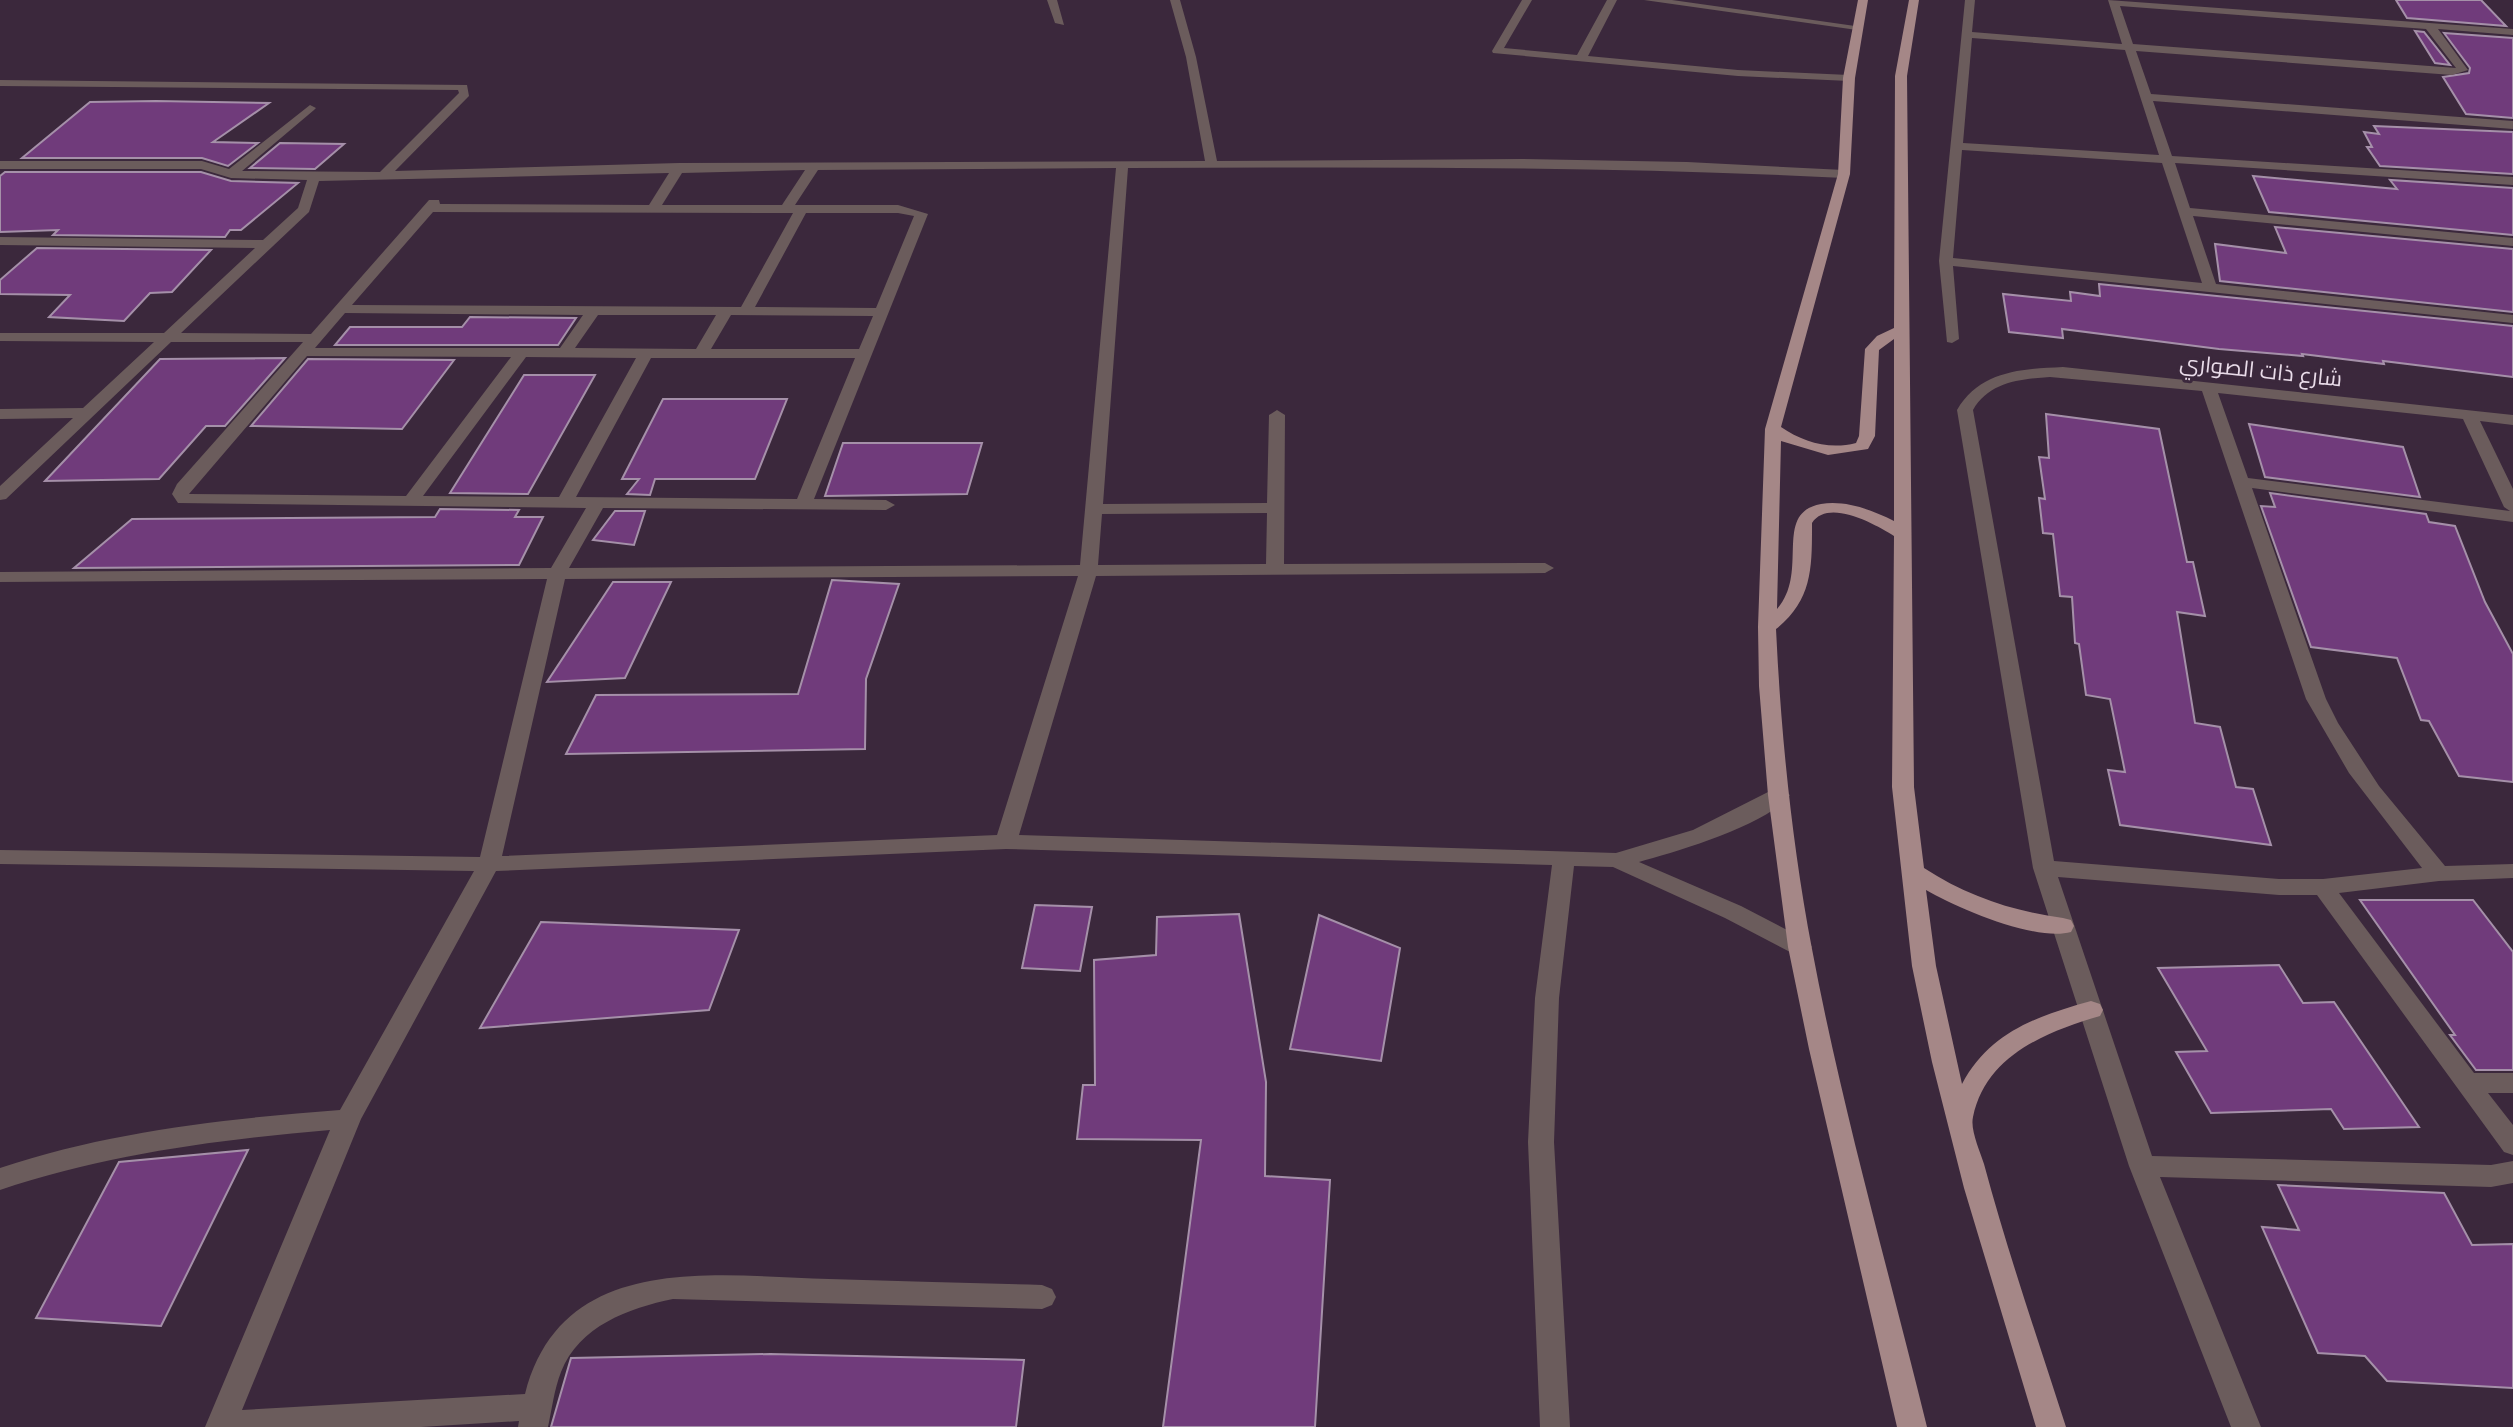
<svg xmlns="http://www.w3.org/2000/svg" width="2513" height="1427" font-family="'Fira Sans',Cairo,sans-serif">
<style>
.building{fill:#703b7b;stroke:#a590a9;stroke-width:2}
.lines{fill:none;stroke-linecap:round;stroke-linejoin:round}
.minor{fill:#6b5c5c;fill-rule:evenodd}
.major{fill:#a58787;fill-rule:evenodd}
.labels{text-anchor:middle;stroke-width:6;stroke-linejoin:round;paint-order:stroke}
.far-street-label{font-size:22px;fill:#e9dce9;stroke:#3b283c}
</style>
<rect width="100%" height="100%" fill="#3b283c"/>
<path class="building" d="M2396 0H2481L2506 26 2407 18Z
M2415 31 2424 32 2450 65 2435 63Z
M2444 33 2513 38V118L2466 114 2443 77 2469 73 2470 68Z
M156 101 269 103 213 142 258 143 228 166 202 158H22L90 102Z
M2374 126 2513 132V174L2380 166 2367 147H2372L2364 132 2379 134Z
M280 143 344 144 315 169 250 168Z
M5 172H201L231 181 298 183 241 230H230L225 237 53 235 58 230 0 232V176Z
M2253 176 2397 189 2390 180 2513 188V235L2269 212Z
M2275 227 2513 249V312L2220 281 2215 244 2286 253Z
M37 248 211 250 172 292 150 293 124 321 49 317 70 295 0 294V280Z
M2099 284 2513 326V377L2383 361 2384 364 2302 354 2303 356 2219 349 2062 329 2063 338 2009 332 2003 294 2071 301 2070 292 2100 296Z
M470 317 576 318 558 345H335L350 327H462Z
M285 358 225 426H206L159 479 45 481 160 359Z
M308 359 454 360 402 429 251 426Z
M524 375H595L528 494 450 493Z
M663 399H787L755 479H655L650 495 627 494 639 479H622Z
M2046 414 2159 429 2187 562H2193L2205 616 2177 612 2195 723 2220 727 2236 787 2253 789 2271 845 2120 825 2108 770 2125 772 2110 699 2086 695 2079 644 2075 643 2072 597 2060 596 2053 534 2043 533 2039 498 2045 499 2039 457 2049 458Z
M2249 424 2403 447 2420 497 2265 477Z
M843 443H982L967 494 825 496Z
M2270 493 2426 514 2429 522 2455 526 2485 602 2513 654V782L2459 776 2429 721 2421 720 2397 658 2311 647 2261 506 2275 507Z
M440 509 519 510 515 517H543L519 565 74 568 132 519 435 517Z
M615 511H645L634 545 593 540Z
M832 580 899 584 866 679 865 749 566 754 596 695 798 694Z
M613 582H671L625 678 547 682Z
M2360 900H2473L2513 952V1070H2476L2450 1035H2455Z
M1035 905 1092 907 1080 971 1022 968Z
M1239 914 1266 1082 1265 1176 1330 1180 1315 1427H1163L1201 1140 1077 1139 1083 1085H1095L1094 960 1156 955 1157 917Z
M1319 915 1400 948 1381 1061 1290 1049Z
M541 922 739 930 709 1010 480 1028Z
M2279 965 2303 1003 2334 1002 2419 1127 2344 1129 2331 1109 2211 1113 2176 1052 2207 1051 2158 968Z
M248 1150 161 1326 36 1318 119 1162Z
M2278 1185 2444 1193 2472 1245 2513 1244V1388L2387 1381 2365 1356 2318 1353 2262 1227 2299 1230Z
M770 1354 1024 1360 1016 1427H551L571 1358Z"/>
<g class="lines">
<path class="minor" d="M1047 0H1057L1064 25 1055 23Z
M1170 0H1180L1196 57 1217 161 1521 159 1687 162 1844 170 1850 174 1844 178C1605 166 1367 167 1128 168L1103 504 1267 503 1269 415 1277 410 1285 415 1284 564 1545 563 1554 568 1545 573 1096 576 1019 835 1616 853 1693 830 1772 790 1779 788 1790 795C1768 825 1676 852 1639 862L1741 906 1808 941 1812 947 1808 953H1792L1725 918 1613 867 1574 866 1559 998 1554 1142 1570 1427H1540L1528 1142 1535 998 1552 865 1006 849 496 871 361 1119 242 1410 525 1394C562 1250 715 1276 829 1279 900 1281 971 1283 1042 1285L1052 1289 1056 1297 1052 1305 1042 1309 673 1299C629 1308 579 1326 561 1372 554 1390 552 1409 548 1427H518L519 1421 421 1427H205L330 1130C217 1140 108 1154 0 1190V1168C111 1131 224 1119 340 1110L474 871 0 864V850L480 857 547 579 0 582V572L551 568 586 508 178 503 172 494 177 484 303 342H171L6 499 0 500V486L73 418 0 419V409L83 408 154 342 0 341V333H164L255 248 0 245V237L263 240 298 208 307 180 231 178 201 169H0V161H202L229 169 310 105 316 108 314 110 242 171 380 172 459 93 458 90 0 86V80L467 85 469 96 395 171 679 163 1205 161 1186 57ZM1116 168 1080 565 569 568 603 508 886 510 895 505 886 500 814 499 928 214 898 205H795L818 170ZM805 170 782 205H662L682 173ZM669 173 649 205 440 204 439 200H429L311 334 181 333 309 212 319 181ZM433 212 793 213 741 307 352 305ZM806 213H898L914 216 876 308 755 307ZM345 313 583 315 560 348H315ZM598 315H716L696 349 575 348ZM731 315 873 316 859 349H711ZM307 356 511 357 406 496 189 494ZM526 357 636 358 559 497 423 496ZM651 358H855L797 499 576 497ZM1267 513 1266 564 1098 565 1102 514ZM1078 576 997 835 502 856 565 579Z
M1522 0H1532L1504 48 1577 55 1607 0H1617L1588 56 1738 70 1849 75 1855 78 1849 81 1738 76 1493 53 1492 51Z
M1644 0H1672L1862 27 1857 30Z
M1965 0H1975L1972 32 2122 44 2108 0 2513 29V35L2438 29 2468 70 2452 75 2136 51 2151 94 2513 121V129L2153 101 2172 156 2513 177V185L2175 163 2190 208 2513 238V246L2193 216 2216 284 2513 315V323L1953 266 1959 339 1952 343 1947 342 1939 261ZM2120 6 2426 29 2456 68 2133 44ZM1972 38 2125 50 2159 155 1963 143ZM1962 150 2162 163 2202 283 1953 258Z
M2063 367 2513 415V425L2480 421 2513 489V522L2252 488 2326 699 2338 723 2379 786 2445 866 2513 864V878L2439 881 2339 893 2474 1073H2513V1093H2488L2513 1125V1155L2504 1152 2317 895H2279L2058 877 2152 1156 2491 1165 2513 1161V1183L2491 1187 2160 1177 2261 1427H2231L2129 1166 2033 868 1957 410C1980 371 2021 369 2063 367ZM2050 377 2202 391 2306 699 2349 773 2422 868 2323 879H2279L2054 861 1973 410C1989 382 2020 379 2050 377ZM2218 393 2463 419 2504 507 2510 511 2248 478Z"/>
<path class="major" d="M1858 0H1868L1855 78 1850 174 1781 427C1803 442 1829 450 1856 443L1859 436 1865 349 1877 336 1894 328 1895 76 1909 0H1919L1907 76 1914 787 1924 868C1967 896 2012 911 2063 918L2071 920 2074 926 2071 932C2036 942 1957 908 1926 890L1936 966 1962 1084C1990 1032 2037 1016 2091 1001L2100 1004 2103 1010 2100 1016C2046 1032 1986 1055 1973 1117 1970 1130 1980 1151 1984 1164 2008 1253 2038 1340 2066 1427H2036L1964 1188 1932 1062 1912 966 1892 787 1894 536C1875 524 1828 498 1812 523 1812 566 1813 600 1776 629 1781 735 1792 844 1812 949 1842 1109 1888 1268 1927 1427H1897L1809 1049 1788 947 1768 795 1759 686 1758 627 1765 429 1838 174 1843 78ZM1894 339V521C1872 510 1846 500 1821 504 1772 513 1810 572 1777 609L1781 441 1828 455 1868 449 1875 436 1879 350Z"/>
</g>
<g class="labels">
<g class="far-street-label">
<text transform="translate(2261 370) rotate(6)" y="8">شارع ذات الصواري</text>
</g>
</g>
</svg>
